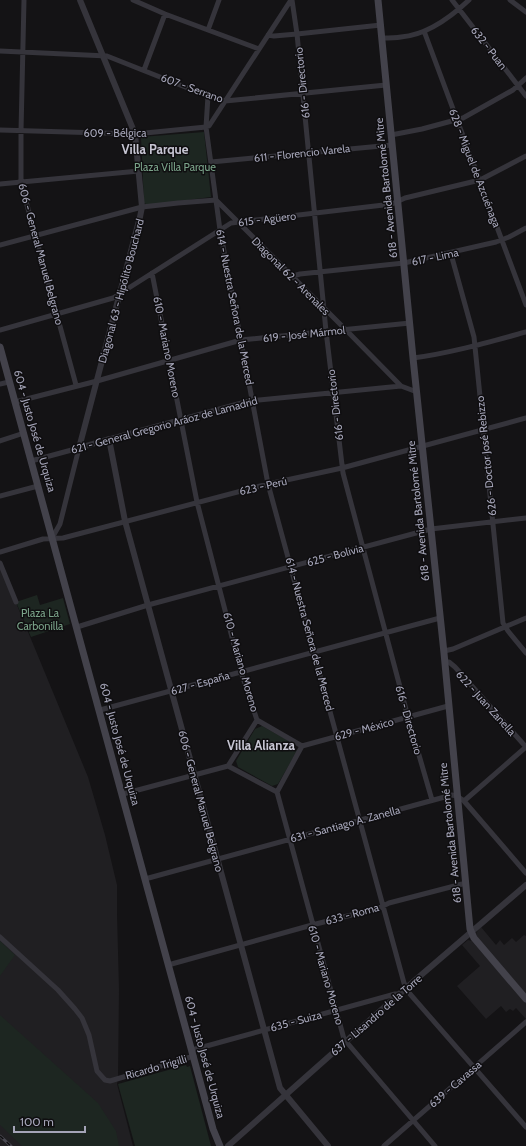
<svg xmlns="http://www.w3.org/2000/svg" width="526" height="1146" font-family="Cabin,sans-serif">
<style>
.built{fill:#201f22}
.green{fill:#1d2621}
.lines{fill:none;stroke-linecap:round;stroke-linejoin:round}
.minor{stroke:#35343b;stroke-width:5}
.tertiary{stroke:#35343b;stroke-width:6}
.secondary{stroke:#43424b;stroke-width:7}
.rail-casing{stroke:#4a4952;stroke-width:3}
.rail{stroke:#0f0e10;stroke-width:1.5;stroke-dasharray:4.5;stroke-linecap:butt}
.labels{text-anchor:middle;stroke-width:3;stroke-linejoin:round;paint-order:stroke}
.street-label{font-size:11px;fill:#a4a4b7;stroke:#0f0e10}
.park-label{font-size:11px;fill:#7aa389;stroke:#0f0e10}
.quarter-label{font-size:13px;font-weight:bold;fill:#c6c5d2;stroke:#0f0e10}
</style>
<rect width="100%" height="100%" fill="#141315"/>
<path class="built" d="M0 564 88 777 105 835 117 885V914L119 989 118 1078 117 1084 133 1146H0Z
M481 927 496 945 500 940 504 945 512 938 516 942 524 935 526 936V994L478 939 476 933Z
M468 940 472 941 526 1003V1019L516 1008 513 1011 510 1009 506 1012 501 1006 486 1019 457 986 480 966 462 945Z"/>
<path class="green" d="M204 132 211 197 148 205 144 203 141 137Z
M37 595 40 605 63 598 70 624 31 637 16 602Z
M262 726 293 743 297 751 278 784 272 786 238 767 236 761 255 729Z
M0 941 15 955 0 976Z
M0 1015 98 1103 116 1131 119 1146H22L0 1125Z
M186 1065 187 1067 190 1066 211 1146H135L118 1084Z"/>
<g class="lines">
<path class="minor" d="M24 0 21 131V183L76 385
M133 0 165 14 259 49
M292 0 297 34 326 331 343 473 408 717 432 800
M452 0 526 96
M510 0 526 12
M208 30 219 0
M424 31 526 305
M268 35 274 36 297 34 381 25
M382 38C388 38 395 38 401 37 427 35 451 17 469 0
M0 51 107 56 208 96 225 101 386 85
M144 70 165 14
M208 96 206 127 220 230 268 484 404 983 410 994 526 1127
M0 130 135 134 206 127 209 126 291 0
M391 135 422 129 463 118 513 90 526 78
M211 162 392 145
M0 184 139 171
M0 245 142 207 178 203 216 200 346 330 401 386
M451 254 474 337 503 623 508 631 526 653
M152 273 197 502 241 672 257 720
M293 276 300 274 404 263 496 242 509 237 526 228
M0 330 113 298 231 223 392 204 405 198 480 180 526 156
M413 358C451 353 489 342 526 332
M0 384 9 382
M15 402 97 381 241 340 410 323
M109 439 249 401 401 386 417 392
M0 441 24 433
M31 461 79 448 60 524 52 538
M0 496 38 486
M0 552 43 539 63 538 268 484 342 468 526 418
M0 563 16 602
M77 627 148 605 431 529 526 518
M444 651 453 649 526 618
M445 662H449L455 667 526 747
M100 710 440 618
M257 720 302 746 448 706
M228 766 277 792 344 1039 435 1146
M228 766 257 720
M277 792 302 746
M123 794 228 766
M464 801 526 747
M145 879 452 795 457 796 464 801 526 873
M0 937 58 990 75 1009 82 1018 89 1035 97 1071 105 1080 110 1081 194 1056
M168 965 312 925 379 908 389 903 466 883
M192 1050 395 994H401
M384 1146 526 1022"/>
<path class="tertiary" d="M79 448 109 439 125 521 280 1088 328 1146
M79 448 140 217 142 207 135 134 80 0
M228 1146 406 988 526 885"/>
<path class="secondary" d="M378 0 413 358 444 653 470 929 474 938 526 999
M0 347 213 1129 220 1146"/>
<defs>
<path id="rail" d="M0 1136 11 1146"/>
</defs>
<use href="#rail" class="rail-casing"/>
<use href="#rail" class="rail"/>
</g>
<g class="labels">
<g class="street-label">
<text transform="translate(489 48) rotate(52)" y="4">632 - Puan</text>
<text transform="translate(302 83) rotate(-96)" y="4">616 - Directorio</text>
<text transform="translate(192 88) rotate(20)" y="4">607 - Serrano</text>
<text x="115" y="137">609 - Bélgica</text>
<text transform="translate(302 153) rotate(-6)" y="4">611 - Florencio Varela</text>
<text transform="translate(475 168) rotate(69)" y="4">628 - Miguel de Azcuénaga</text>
<text transform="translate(386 188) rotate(-96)" y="4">618 - Avenida Bartolomé Mitre</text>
<text transform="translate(267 219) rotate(-7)" y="4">615 - Agüero</text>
<text transform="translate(41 254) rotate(75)" y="4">606 - General Manuel Belgrano</text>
<text transform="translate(435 257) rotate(-12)" y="4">617 - Lima</text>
<text transform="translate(291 276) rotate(45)" y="4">Diagonal 62 - Arenales</text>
<text transform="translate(121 291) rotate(-75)" y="4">Diagonal 63 - Hipólito Bouchard</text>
<text transform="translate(235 307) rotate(79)" y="4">614 - Nuestra Señora de la Merced</text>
<text transform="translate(304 334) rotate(-6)" y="4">619 - José Mármol</text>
<text transform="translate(167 347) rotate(79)" y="4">610 - Mariano Moreno</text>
<text transform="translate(335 405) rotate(-97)" y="4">616 - Directorio</text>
<text transform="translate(164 425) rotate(-15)" y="4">621 - General Gregorio Aráoz de Lamadrid</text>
<text transform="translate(35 431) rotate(74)" y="4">604 - Justo José de Urquiza</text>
<text transform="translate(486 456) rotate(-96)" y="4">626 - Doctor José Rebizzo</text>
<text transform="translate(263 486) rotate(-13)" y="4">623 - Perú</text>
<text transform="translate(418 511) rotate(-96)" y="4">618 - Avenida Bartolomé Mitre</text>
<text transform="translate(335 555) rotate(-15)" y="4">625 - Bolivia</text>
<text transform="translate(310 634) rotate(75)" y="4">614 - Nuestra Señora de la Merced</text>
<text transform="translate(241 662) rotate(74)" y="4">610 - Mariano Moreno</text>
<text transform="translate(200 683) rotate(-16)" y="4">627 - España</text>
<text transform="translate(486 703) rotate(48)" y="4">622 - Juan Zanella</text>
<text transform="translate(409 720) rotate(74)" y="4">616 - Directorio</text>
<text transform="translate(364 729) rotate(-15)" y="4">629 - México</text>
<text transform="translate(120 744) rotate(75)" y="4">604 - Justo José de Urquiza</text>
<text transform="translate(201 801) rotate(75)" y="4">606 - General Manuel Belgrano</text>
<text transform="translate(345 824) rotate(-15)" y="4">631 - Santiago A. Zanella</text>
<text transform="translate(450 833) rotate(-96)" y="4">618 - Avenida Bartolomé Mitre</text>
<text transform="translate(352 914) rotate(-15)" y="4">633 - Roma</text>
<text transform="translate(326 975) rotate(74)" y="4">610 - Mariano Moreno</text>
<text transform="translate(376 1015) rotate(-41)" y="4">637 - Lisandro de la Torre</text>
<text transform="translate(296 1021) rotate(-15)" y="4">635 - Suiza</text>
<text transform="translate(205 1057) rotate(75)" y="4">604 - Justo José de Urquiza</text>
<text transform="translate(156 1067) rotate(-16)" y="4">Ricardo Trigilli</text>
<text transform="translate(455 1084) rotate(-41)" y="4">639 - Cavassa</text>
</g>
<g class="park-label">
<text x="175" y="171">Plaza Villa Parque</text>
<text x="40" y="617">Plaza La<tspan x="40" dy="13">Carbonilla</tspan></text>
</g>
<g class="quarter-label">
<text x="155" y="154">Villa Parque</text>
<text x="261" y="750">Villa Alianza</text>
</g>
</g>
<path d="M14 1126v6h71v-6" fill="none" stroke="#a4a4b7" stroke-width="2"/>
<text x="20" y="1126" font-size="12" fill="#a4a4b7" stroke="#0f0e10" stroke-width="3" paint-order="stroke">100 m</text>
</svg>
